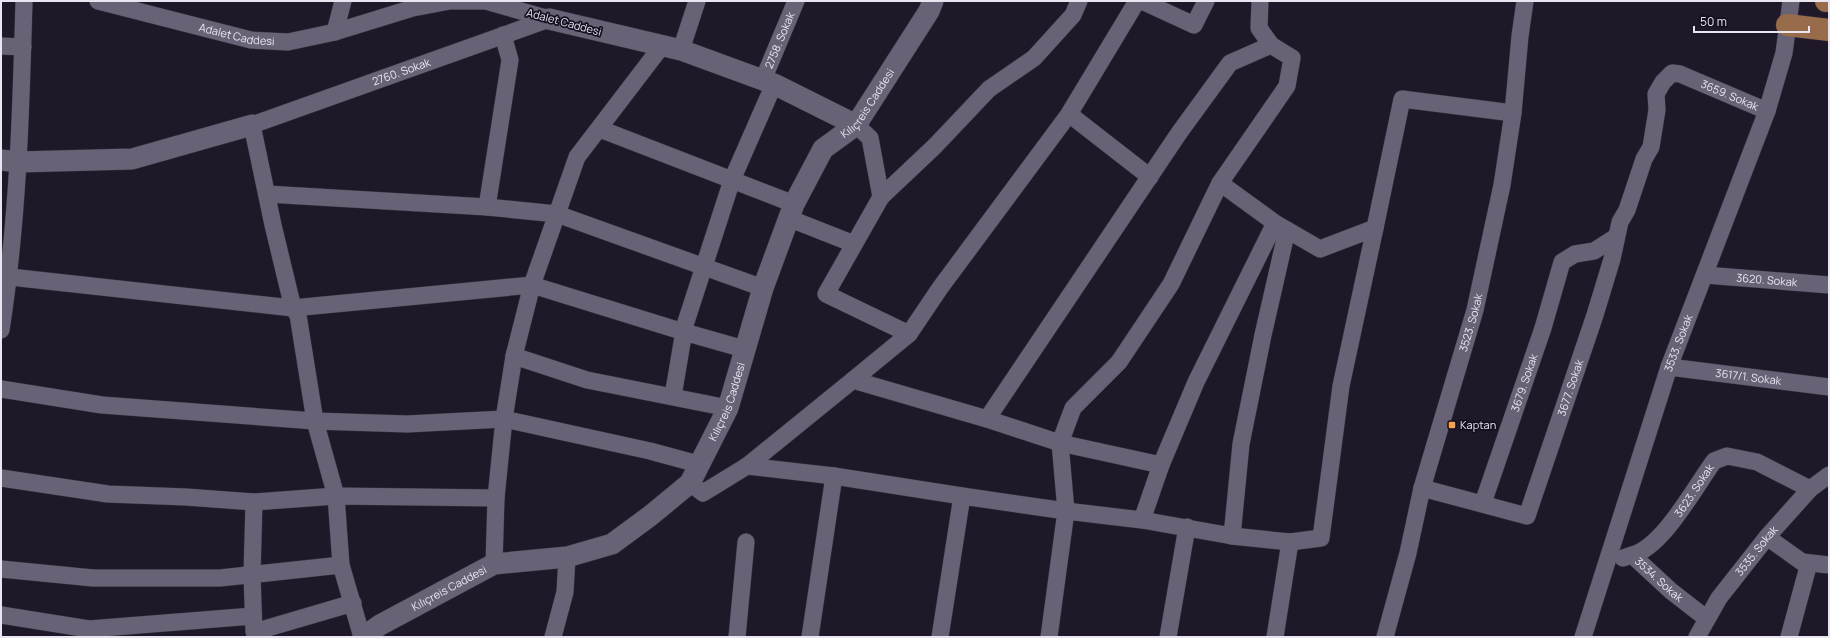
<svg xmlns="http://www.w3.org/2000/svg" width="1830" height="638" font-family="Manrope,sans-serif">
<style>
.lines{fill:none;stroke-linecap:round;stroke-linejoin:round}
.minor-casing{stroke:#35313e;stroke-width:18}
.tertiary-casing{stroke:#35313e;stroke-width:22}
.primary-casing{stroke:#35313e;stroke-width:23}
.minor{stroke:#676275;stroke-width:17}
.tertiary{stroke:#676275;stroke-width:21}
.primary{stroke:#986c4a;stroke-width:22}
.poi-dot{fill:#f9a04d;stroke:#140f1f;stroke-width:1.5}
.labels{text-anchor:middle;stroke-width:3.5;stroke-linejoin:round;paint-order:stroke}
.street-label{font-size:11px;fill:#e9e6f2;stroke:#140f1f}
.poi-label{font-size:11px;fill:#e9e6f2;stroke:#140f1f;text-anchor:start}
</style>
<rect width="100%" height="100%" fill="#1e1829"/>
<g class="lines">
<defs>
<g id="minor">
<path id="s1" d="M98 1 251 40 288 42 335 32 413 8 450 1H486L549 19"/>
<path d="M1142 1 1194 25 1206 1"/>
<path d="M335 32 343 1"/>
<path d="M1 46 23 47"/>
<path d="M681 50 697 1"/>
<path id="s2" d="M763 80 796 1"/>
<path d="M1069 114 1150 177"/>
<path d="M856 125 870 138 881 197 826 294 909 334"/>
<path d="M600 129 794 204"/>
<path d="M267 194 487 207 557 214 763 288"/>
<path d="M881 197 935 146 989 89 1034 58 1073 15 1079 1"/>
<path d="M487 207 510 60 503 35"/>
<path d="M788 218 854 244"/>
<path d="M1375 228 1402 99 1513 113"/>
<path id="s3" d="M1705 275 1829 285"/>
<path d="M1 276 293 308 532 285 684 332 744 349"/>
<path d="M1 330C18 221 21 111 24 1"/>
<path d="M514 356 587 380 728 408"/>
<path id="s4" d="M1669 367 1829 387"/>
<path d="M853 380 909 334 940 288 1069 114 1137 1"/>
<path d="M1 389 102 405 315 421 407 424 504 419 650 451 698 464"/>
<path d="M673 396 685 325 732 180 774 84"/>
<path d="M987 419 1179 133 1230 63 1271 45"/>
<path d="M747 466 834 476 962 496"/>
<path d="M1 478 108 494 186 497 254 502 336 496 496 498"/>
<path d="M690 483 703 493 747 466 853 380 987 419 1060 443 1161 465 1196 382 1275 223"/>
<path id="s5" d="M1422 488 1527 516 1595 315 1612 259 1620 222 1627 210 1644 159 1651 147 1657 110 1656 94 1663 82 1672 73 1680 74 1767 111"/>
<path d="M254 502 252 575 254 632 353 603"/>
<path id="s6" d="M1483 503 1543 328 1562 262 1575 254 1594 251 1616 237"/>
<path d="M1142 520 1161 465"/>
<path d="M1232 536 1241 444 1263 335 1287 230"/>
<path d="M1767 537 1802 562 1829 565"/>
<path id="s7" d="M1632 555C1663 547 1695 487 1714 461L1727 456 1757 462 1810 489"/>
<path id="s8" d="M1623 558 1632 555 1671 591 1707 619"/>
<path d="M494 564 496 498 504 419 514 356 532 285 577 157 661 47"/>
<path d="M1 569 93 578H220L341 565"/>
<path d="M1 615 89 629 253 616"/>
<path id="s9" d="M362 637 341 565 336 496 315 421 298 315 293 308 273 225 252 125 549 19"/>
<path d="M553 637 565 592 567 557"/>
<path d="M737 637 746 542"/>
<path d="M810 637 834 476"/>
<path d="M940 637 962 496 1066 511 1142 520 1232 536 1290 542 1321 538 1341 386 1375 228 1320 249 1275 223 1220 183"/>
<path d="M1049 637 1066 511 1060 443 1073 408 1119 362 1171 284 1220 183 1287 86 1292 58 1271 45 1259 28 1260 1"/>
<path d="M1168 637 1187 527"/>
<path d="M1275 637 1290 542"/>
<path id="s10" d="M1385 637 1408 553 1422 488 1475 310 1502 185 1513 113 1520 36 1525 1"/>
<path id="s11" d="M1583 637 1669 367 1767 111 1784 53 1791 1"/>
<path id="s12" d="M1697 637 1719 598 1767 537 1810 489 1829 475"/>
<path d="M1789 637 1809 563"/>
</g>
<g id="tertiary">
<path d="M549 19 681 50 774 84 856 125"/>
<path d="M1 160 18 162 132 159 252 125"/>
<path id="s13" d="M363 637 380 625 494 564 567 557 612 544 650 516 690 483 728 408 763 288 794 204 823 149 856 125 929 11 933 1"/>
</g>
<path id="primary" d="M1826 1H1829
M1787 25 1829 30"/>
</defs>
<use href="#minor" class="minor-casing"/>
<use href="#tertiary" class="tertiary-casing"/>
<use href="#primary" class="primary-casing"/>
<use href="#minor" class="minor"/>
<use href="#tertiary" class="tertiary"/>
<use href="#primary" class="primary"/>
</g>
<rect class="poi-dot" x="1448" y="421" width="8" height="8" rx="2"/>
<g class="labels">
<g class="street-label">
<text transform="translate(564 22) rotate(15)" y="4">Adalet Caddesi</text>
<text dy="4" stroke="none"><textPath href="#s1" startOffset="143">Adalet Caddesi</textPath></text>
<text dy="4" stroke="none"><textPath href="#s2" startOffset="43">2758. Sokak</textPath></text>
<text dy="4" stroke="none"><textPath href="#s9" startOffset="684">2760. Sokak</textPath></text>
<text dy="4" stroke="none"><textPath href="#s5" startOffset="641">3659. Sokak</textPath></text>
<text dy="4" stroke="none"><textPath href="#s13" startOffset="795">Kılıçreis Caddesi</textPath></text>
<text dy="4" stroke="none"><textPath href="#s3" startOffset="62">3620. Sokak</textPath></text>
<text dy="4" stroke="none"><textPath href="#s10" startOffset="326">3523. Sokak</textPath></text>
<text dy="4" stroke="none"><textPath href="#s11" startOffset="309">3533. Sokak</textPath></text>
<text dy="4" stroke="none"><textPath href="#s4" startOffset="80">3617/1. Sokak</textPath></text>
<text dy="4" stroke="none"><textPath href="#s6" startOffset="127">3679. Sokak</textPath></text>
<text dy="4" stroke="none"><textPath href="#s5" startOffset="244">3677. Sokak</textPath></text>
<text dy="4" stroke="none"><textPath href="#s13" startOffset="459">Kılıçreis Caddesi</textPath></text>
<text dy="4" stroke="none"><textPath href="#s7" startOffset="91">3623. Sokak</textPath></text>
<text dy="4" stroke="none"><textPath href="#s12" startOffset="105">3535. Sokak</textPath></text>
<text dy="4" stroke="none"><textPath href="#s8" startOffset="46">3534. Sokak</textPath></text>
<text dy="4" stroke="none"><textPath href="#s13" startOffset="99">Kılıçreis Caddesi</textPath></text>
</g>
<g class="poi-label">
<text x="1460" y="429">Kaptan</text>
</g>
</g>
<rect width="1830" height="638" fill="none" stroke="#e9e6f2" stroke-width="4"/>
<path d="M1694 26v6h115v-6" fill="none" stroke="#e9e6f2" stroke-width="2"/>
<text x="1700" y="26" font-size="12" fill="#e9e6f2" stroke="#140f1f" stroke-width="3" paint-order="stroke">50 m</text>
</svg>
